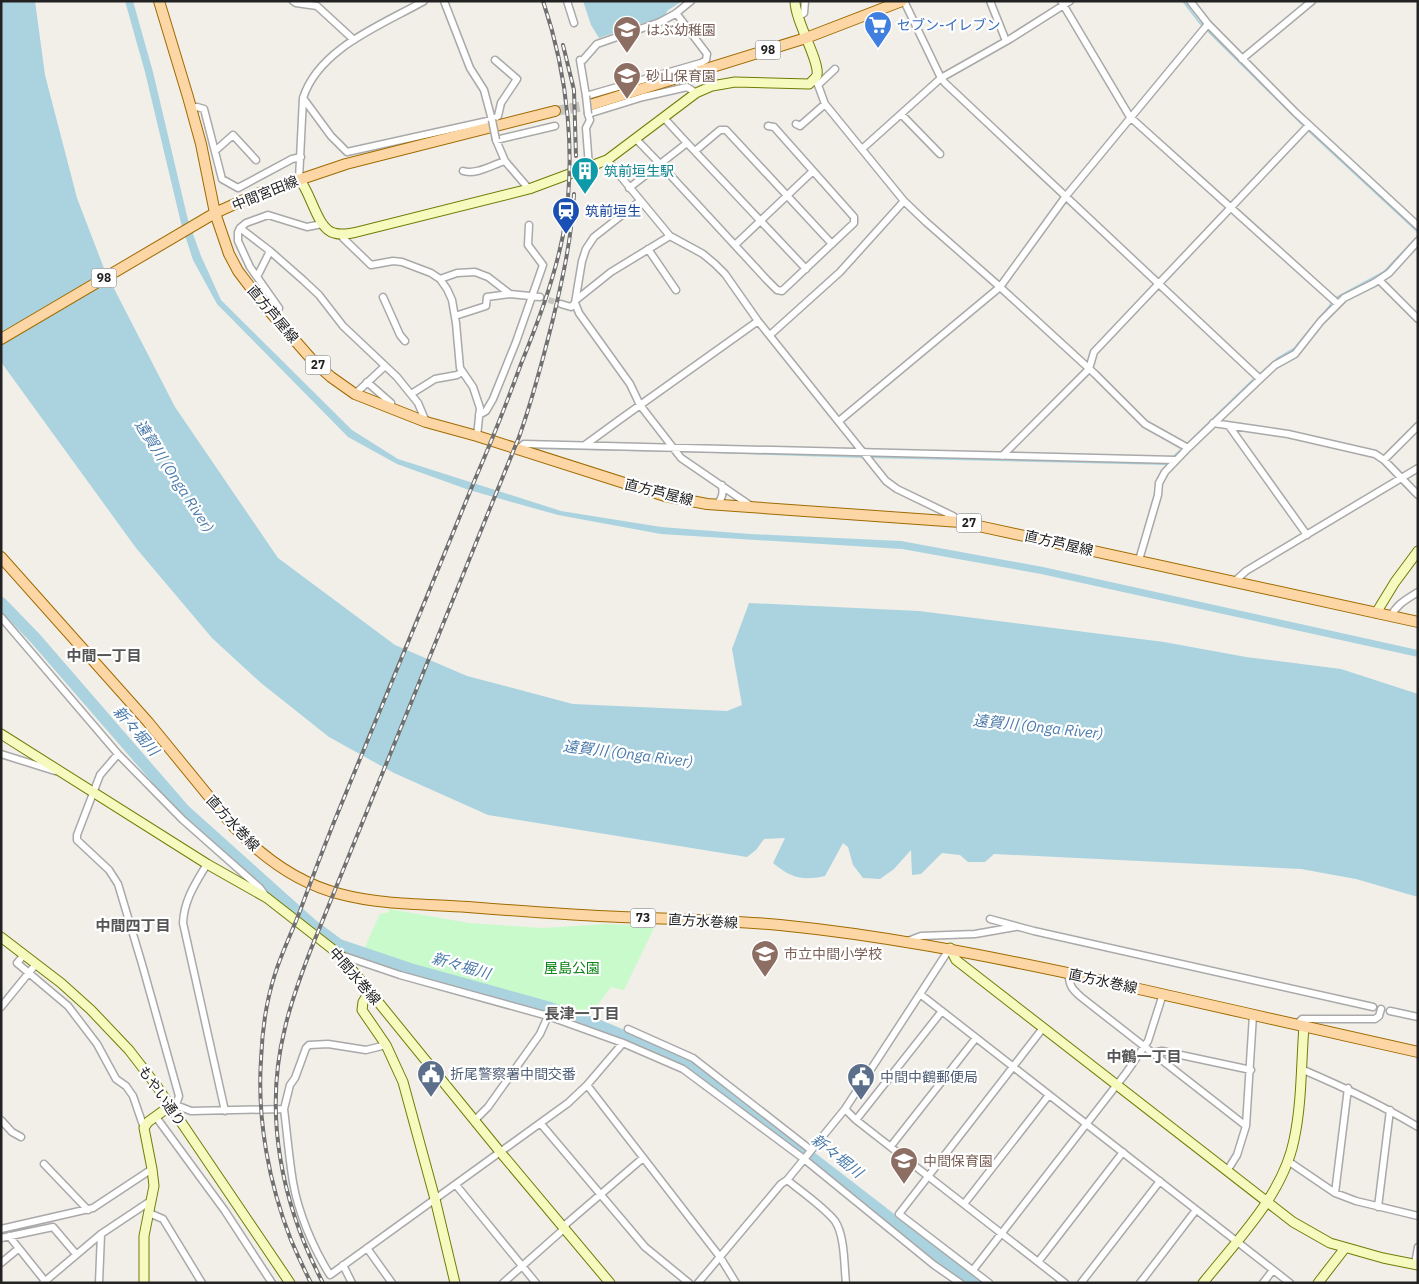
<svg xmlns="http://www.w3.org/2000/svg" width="1419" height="1284" font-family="'IBM Plex Sans','Noto Sans JP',sans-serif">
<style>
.park{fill:#c8facc}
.water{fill:#aad3df}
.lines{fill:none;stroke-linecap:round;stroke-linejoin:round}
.stream{stroke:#aad3df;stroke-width:2}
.river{stroke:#aad3df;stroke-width:12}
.street-tunnel{stroke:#c8c6c1;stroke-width:6;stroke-dasharray:6 3;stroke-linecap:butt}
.primary-tunnel{stroke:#c8c6c1;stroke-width:10;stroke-dasharray:10 5;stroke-linecap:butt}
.street-casing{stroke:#a9a9a9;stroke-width:9}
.secondary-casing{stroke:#707d05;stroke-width:11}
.primary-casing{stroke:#a06b00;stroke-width:12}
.street{stroke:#fff;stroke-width:6}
.secondary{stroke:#f7fabf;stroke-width:9}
.primary{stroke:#fcd6a4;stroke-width:10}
.rail-casing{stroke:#707070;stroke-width:4}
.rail{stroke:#fff;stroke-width:2;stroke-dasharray:5.5;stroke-linecap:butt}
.street-bridge-casing{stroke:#a9a9a9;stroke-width:9;stroke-linecap:butt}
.street-bridge{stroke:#fff;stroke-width:6}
.labels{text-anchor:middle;stroke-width:4.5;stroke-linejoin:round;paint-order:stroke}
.shield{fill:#fff;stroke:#646464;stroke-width:1}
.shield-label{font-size:12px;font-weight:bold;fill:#222}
.shop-label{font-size:14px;fill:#366cbe;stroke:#fff;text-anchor:start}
.education-label{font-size:14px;fill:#785e54;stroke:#fff;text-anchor:start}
.culture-label{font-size:14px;fill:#0d838f;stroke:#fff;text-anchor:start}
.street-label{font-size:14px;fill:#222;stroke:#fff}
.transit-label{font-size:14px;fill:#164399;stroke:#fff;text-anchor:start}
.park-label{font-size:14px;fill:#0c8416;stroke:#fff}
.service-label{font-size:14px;fill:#4e5e75;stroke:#fff;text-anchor:start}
.water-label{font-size:15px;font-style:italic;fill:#4a7aab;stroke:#fff}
.neighbourhood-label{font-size:15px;font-weight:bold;fill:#555;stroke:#fff}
</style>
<rect width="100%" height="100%" fill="#f2efe9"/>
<path class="park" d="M389 909 469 923 543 928 606 924 655 926 624 990 611 987 590 1015 481 988 364 949 380 914 389 912Z"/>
<path class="water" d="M1 1H35L45 75 77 198 105 271 175 407 278 558 395 645 467 676 573 704 727 711 742 705 732 649 749 603 919 611 1164 642 1246 657 1341 669 1418 694V897L1356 879 1301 869 994 854 985 862H968L960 855 942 853 921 874 912 875 911 850 894 869 880 879 863 878 853 865 848 847 843 843 825 876C802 881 791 878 773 863L785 838 764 839 756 850 747 857 488 815 394 773 329 737 261 683 212 638 136 548 1 362Z
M125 1H133L153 72 188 220 201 256 221 300 352 430 398 459 561 511 661 527 750 534 901 541 1043 567 1418 650V657L1041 574 902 549 661 534 558 515 469 490 397 464 348 437 217 304 193 260 181 223 145 72Z
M583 1H682L667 11C665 19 653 24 646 22L599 38 591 25Z"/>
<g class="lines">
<path class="stream" d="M1183 1 1199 22 1310 132 1418 232
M1336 298 1384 272 1418 236
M1320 318 1333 302
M1259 375 1278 358 1295 348 1312 327
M1187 444 1255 378
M530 448 672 451
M680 451 865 457
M869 457 1167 464 1169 461
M1172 458 1183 448"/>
<path class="river" d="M1 603 35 638 184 810 311 924 339 945 410 969 547 1007 595 1024 690 1064 974 1283"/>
<path class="street-tunnel" d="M540 297 561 304"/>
<path class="primary-tunnel" d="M555 111 590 105"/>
<defs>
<path id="street" d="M293 1 296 3 317 6 354 40
M444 1 470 68 484 90 492 120
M567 1 574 23
M904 1 941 78 945 83 1260 379
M990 1 1006 41
M1061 1 1130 117 1338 304
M1190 1 1208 24 1295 112 1418 226
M676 13 707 54 706 60 701 63 586 96 580 60H583L597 44 660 22 675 14 691 1
M798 17 804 13 805 1
M1242 59 1312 1
M814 79 818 85 825 104 904 201 926 222 1000 287 1095 374 1145 424 1188 448
M818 85 835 69
M303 98 331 136 347 152 492 120 498 116 501 103 517 79 495 60
M191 108 197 107 204 109 222 179 238 188 292 159 301 157
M901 114 940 154
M664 118 687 143
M796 124 800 126 825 104
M768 126 774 127 854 217V223L782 291 777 290 767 280 660 164 687 143 806 269
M862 149 941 78 1010 39 1070 1
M215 151 233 135 256 160
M695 151 720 130H726L832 244
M607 160 670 236 703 254 715 264 725 274 758 321 886 481 897 489 953 516 959 521
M589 166 586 128 590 120 588 114 643 97 687 87 696 93
M463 171C476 175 492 165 505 161
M299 179 303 98C319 48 382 25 424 1
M629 188 660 164 636 139
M529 189 505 161 496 140 555 126
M640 201 594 237 586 249 582 261 575 303 579 313 630 384 640 405 681 458 751 506
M240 228 270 251 303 280 319 295 343 326 397 377 418 403 426 422
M342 234 343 238 371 265 393 261 402 262 431 273 440 279 447 289 452 300 456 323 460 368 473 387 480 408 477 436
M735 245 813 171
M648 249 676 290
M257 277 270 251
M440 279 457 273 475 272 488 277 510 294 540 297
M1379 280 1418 319
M383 297 400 335 405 341
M576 300 611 272 670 236
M561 304 571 307 575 303
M274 316 279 308 250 267 238 241V232L240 228 246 223 268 215 307 227 322 224
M455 316 486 306 487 297 510 294
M770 335 840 272 904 201
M367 382 391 403
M355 394 385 366
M411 394 435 379 457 375 462 372
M479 415 486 411 493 399 516 342 543 265 528 245 529 225
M839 421 1000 287 1066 196 1208 24
M1213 423 1288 434 1375 454 1384 460 1418 495
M1229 426 1307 535
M585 445 622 418 758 321
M518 449 524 444 1176 460
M1002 456 1089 369 1094 352 1309 125
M1384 460 1418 426
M717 504C723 498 723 493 722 485
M1139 560 1158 495 1159 483 1165 472 1188 448 1260 379 1275 365 1295 354 1321 321 1344 298 1374 283 1389 273 1418 241
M1235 581 1246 571 1418 468
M1391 616C1397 604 1407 599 1418 592
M1 617 118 754 183 820 260 888 265 895
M1 754 55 771
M118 754 100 775 77 835V840L109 870 118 884 142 964 179 1096 176 1105
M207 864C195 884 184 900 183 923L225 1111
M990 919 1034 931 1373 1007
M908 941 921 936 975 934 1015 927
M24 955 17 963 68 1006 97 1044 116 1079 126 1086 133 1096 144 1128
M341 955 400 975 548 1016 623 1043 683 1069 804 1159 934 1265 960 1283
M1069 973C1068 985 1073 990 1081 997L1246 1126
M920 994 1290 1283
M1 1007 36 964
M1390 1011 1418 1017
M1296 1025 1302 1019H1375L1379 1016 1381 1009
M628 1029 693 1058 811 1150
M386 1045 366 1050 328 1044 309 1045 306 1048 295 1078 290 1085 284 1109C287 1133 289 1158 293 1182 298 1212 313 1248 330 1275L568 1103 587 1085 623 1043
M1153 1053 1162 1051 1251 1070
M1301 1069C1341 1086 1380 1104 1418 1127
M587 1085 720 1257 736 1283
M174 1105H176L191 1111 284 1109
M845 1109 856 1120 1065 1283
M156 1117 225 1211 272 1283
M1 1120 12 1132 21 1137
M475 1120 488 1107 540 1034 548 1016
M856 1120 942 1011
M541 1124 645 1247 689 1283
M891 1146 976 1038
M1288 1161 1335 1193 1356 1201 1418 1216
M44 1164 88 1210
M1227 1171 1237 1155 1246 1126 1253 1015
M787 1180C801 1191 825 1208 835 1221 845 1236 844 1265 846 1283
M456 1185 536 1283
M1335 1193 1348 1088
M964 1204 1049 1095
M1378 1207 1390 1110
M149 1213 163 1219 202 1283
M1 1229 93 1208 152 1169
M9 1236 45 1281
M1 1238 53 1227 76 1254
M367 1248 392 1283
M1038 1262 1123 1152
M1 1263 18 1249
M1415 1264 1418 1247
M343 1265 352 1283
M973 1270 1126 1073 1148 1041 1163 994
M43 1283 101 1234 152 1200
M99 1283 101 1234
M503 1283 565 1228 566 1224 643 1158
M698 1283 781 1184 787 1180 845 1109 950 948
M989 1283 899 1214 1043 1028
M1081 1283 1160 1181
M1140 1283 1196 1210
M1263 1283 1273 1270"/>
<path id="secondary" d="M299 179C311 192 317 229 334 233 343 236 353 233 361 231L529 189 607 160 696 93 712 86 735 82 809 84C812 81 816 78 817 75 820 61 795 21 795 1
M1376 613 1395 582 1418 551
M1 734 207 864 267 898 340 955 501 1153 610 1283
M1 937 61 983 91 1010 129 1050 156 1085 290 1283
M950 948 956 960 1293 1222 1330 1243 1383 1258 1418 1265
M369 992 363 1002 362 1010 386 1045 403 1082 435 1199 455 1283
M144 1283V1236L154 1186 152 1169 144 1128 148 1122 170 1106
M1203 1283C1237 1240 1283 1195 1294 1140 1302 1103 1301 1064 1304 1026
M1318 1283 1345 1248"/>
<path id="primary" d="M159 1 188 97 201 144 215 213 229 254 238 271 264 305 313 361 331 377 355 394 426 422 477 436 665 496 707 504 960 522 1418 622
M590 105 806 38 902 1
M1 339 215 213 257 194 346 164 555 111
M1 557 148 722 233 826C263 858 297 883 340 894 381 905 426 904 468 907 519 911 570 915 621 917 674 919 728 920 780 925 881 935 978 954 1077 975 1191 1000 1304 1027 1418 1052"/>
</defs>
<use href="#street" class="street-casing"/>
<use href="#secondary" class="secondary-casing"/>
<use href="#primary" class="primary-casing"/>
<use href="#street" class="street"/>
<use href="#secondary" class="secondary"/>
<use href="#primary" class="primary"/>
<defs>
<path id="rail" d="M563 45 574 90 576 156
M311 1283C304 1269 297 1254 291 1240 269 1184 257 1120 261 1060 262 1031 266 1002 275 974 282 952 292 932 300 911 311 881 322 852 334 822 382 707 429 592 476 477 492 440 507 402 521 364 538 322 554 280 563 235 577 158 568 75 543 1
M323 1283C282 1205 263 1115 285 1028 291 1001 301 975 311 949L519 437C533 398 543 359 553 319 563 277 572 236 574 194"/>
</defs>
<use href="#rail" class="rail-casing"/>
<use href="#rail" class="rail"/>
<defs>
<path id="street-bridge" d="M586 96 588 114
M492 120 496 140"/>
</defs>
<use href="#street-bridge" class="street-bridge-casing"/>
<use href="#street-bridge" class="street-bridge"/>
</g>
<defs>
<symbol id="supermarket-pin" viewBox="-11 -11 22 30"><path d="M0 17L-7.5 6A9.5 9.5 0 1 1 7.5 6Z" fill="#3f7fe0" stroke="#fff"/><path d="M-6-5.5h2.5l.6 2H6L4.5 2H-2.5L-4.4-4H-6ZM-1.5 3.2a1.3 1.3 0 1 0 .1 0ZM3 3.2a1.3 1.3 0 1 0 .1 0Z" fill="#fff"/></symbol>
<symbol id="school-pin" viewBox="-11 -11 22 30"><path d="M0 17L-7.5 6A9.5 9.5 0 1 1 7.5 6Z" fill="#8d6e63" stroke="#fff"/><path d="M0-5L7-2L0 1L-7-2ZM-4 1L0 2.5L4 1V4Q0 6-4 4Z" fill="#fff"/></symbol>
<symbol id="building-pin" viewBox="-11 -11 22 30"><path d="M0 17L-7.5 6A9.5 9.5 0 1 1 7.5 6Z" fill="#0f9aa8" stroke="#fff"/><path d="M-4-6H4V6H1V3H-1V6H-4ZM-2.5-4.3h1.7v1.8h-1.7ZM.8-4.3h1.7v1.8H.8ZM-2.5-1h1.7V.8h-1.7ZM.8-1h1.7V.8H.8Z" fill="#fff"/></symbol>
<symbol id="station-pin" viewBox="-11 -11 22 30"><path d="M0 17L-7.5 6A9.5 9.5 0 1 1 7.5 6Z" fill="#1a4fb4" stroke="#fff"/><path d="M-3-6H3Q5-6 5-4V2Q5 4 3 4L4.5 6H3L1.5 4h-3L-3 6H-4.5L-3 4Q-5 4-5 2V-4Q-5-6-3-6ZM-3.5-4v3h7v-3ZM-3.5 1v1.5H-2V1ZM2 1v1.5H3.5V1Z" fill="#fff"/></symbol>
<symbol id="civic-pin" viewBox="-11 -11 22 30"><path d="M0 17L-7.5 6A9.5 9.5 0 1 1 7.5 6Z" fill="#5c6f8a" stroke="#fff"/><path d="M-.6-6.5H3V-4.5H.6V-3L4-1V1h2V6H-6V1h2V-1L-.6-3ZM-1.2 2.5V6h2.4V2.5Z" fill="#fff"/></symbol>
</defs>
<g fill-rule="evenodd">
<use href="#supermarket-pin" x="862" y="9" width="32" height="43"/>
<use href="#school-pin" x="611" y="14" width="32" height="43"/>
<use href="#school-pin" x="611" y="60" width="32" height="43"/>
<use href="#building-pin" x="569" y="155" width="32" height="43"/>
<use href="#station-pin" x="550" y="195" width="32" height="43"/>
<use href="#school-pin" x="749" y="938" width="32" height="43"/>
<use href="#civic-pin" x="415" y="1058" width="32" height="43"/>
<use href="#civic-pin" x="845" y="1061" width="32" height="43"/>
<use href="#school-pin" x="888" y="1145" width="32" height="43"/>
</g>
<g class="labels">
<g class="shield">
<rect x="755.5" y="40.5" width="25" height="19" rx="4"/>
<rect x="91.5" y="268.5" width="25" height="19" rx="4"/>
<rect x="305.5" y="355.5" width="25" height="19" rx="4"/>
<rect x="956.5" y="513.5" width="25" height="19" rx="4"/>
<rect x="630.5" y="908.5" width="25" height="19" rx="4"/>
</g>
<g class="shield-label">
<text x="768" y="54">98</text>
<text x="104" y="282">98</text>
<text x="318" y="369">27</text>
<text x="969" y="527">27</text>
<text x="643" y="922">73</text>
</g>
<g class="shop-label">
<text x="897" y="30">セブン-イレブン</text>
</g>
<g class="education-label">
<text x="646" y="35">はぶ幼稚園</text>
<text x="646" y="81">砂山保育園</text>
<text x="784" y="959">市立中間小学校</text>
<text x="923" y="1166">中間保育園</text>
</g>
<g class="culture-label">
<text x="604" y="176">筑前垣生駅</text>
</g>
<g class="street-label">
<text transform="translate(265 193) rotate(-22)" y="5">中間宮田線</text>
<text transform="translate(273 314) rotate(50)" y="5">直方芦屋線</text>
<text transform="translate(659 492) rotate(14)" y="5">直方芦屋線</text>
<text transform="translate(1059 543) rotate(13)" y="5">直方芦屋線</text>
<text transform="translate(233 823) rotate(47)" y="5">直方水巻線</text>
<text transform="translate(703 921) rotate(3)" y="5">直方水巻線</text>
<text transform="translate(355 976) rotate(49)" y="5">中間水巻線</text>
<text transform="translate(1103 981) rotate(12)" y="5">直方水巻線</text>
<text transform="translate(162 1096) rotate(55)" y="5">もやい通り</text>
</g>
<g class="transit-label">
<text x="585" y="216">筑前垣生</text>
</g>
<g class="park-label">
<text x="572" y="973">屋島公園</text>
</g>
<g class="service-label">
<text x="450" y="1079">折尾警察署中間交番</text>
<text x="880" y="1082">中間中鶴郵便局</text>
</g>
<g class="water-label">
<text transform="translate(174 476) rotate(57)" y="5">遠賀川 (Onga River)</text>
<text transform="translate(1038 727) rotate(6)" y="5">遠賀川 (Onga River)</text>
<text transform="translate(136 731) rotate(49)" y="5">新々堀川</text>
<text transform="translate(628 754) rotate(7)" y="5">遠賀川 (Onga River)</text>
<text transform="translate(461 966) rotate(16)" y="5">新々堀川</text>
<text transform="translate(837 1156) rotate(38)" y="5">新々堀川</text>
</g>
<g class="neighbourhood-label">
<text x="104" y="661">中間一丁目</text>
<text x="133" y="931">中間四丁目</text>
<text x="582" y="1019">長津一丁目</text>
<text x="1144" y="1062">中鶴一丁目</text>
</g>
</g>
<rect width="1419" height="1284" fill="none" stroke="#222222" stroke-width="5"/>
</svg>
